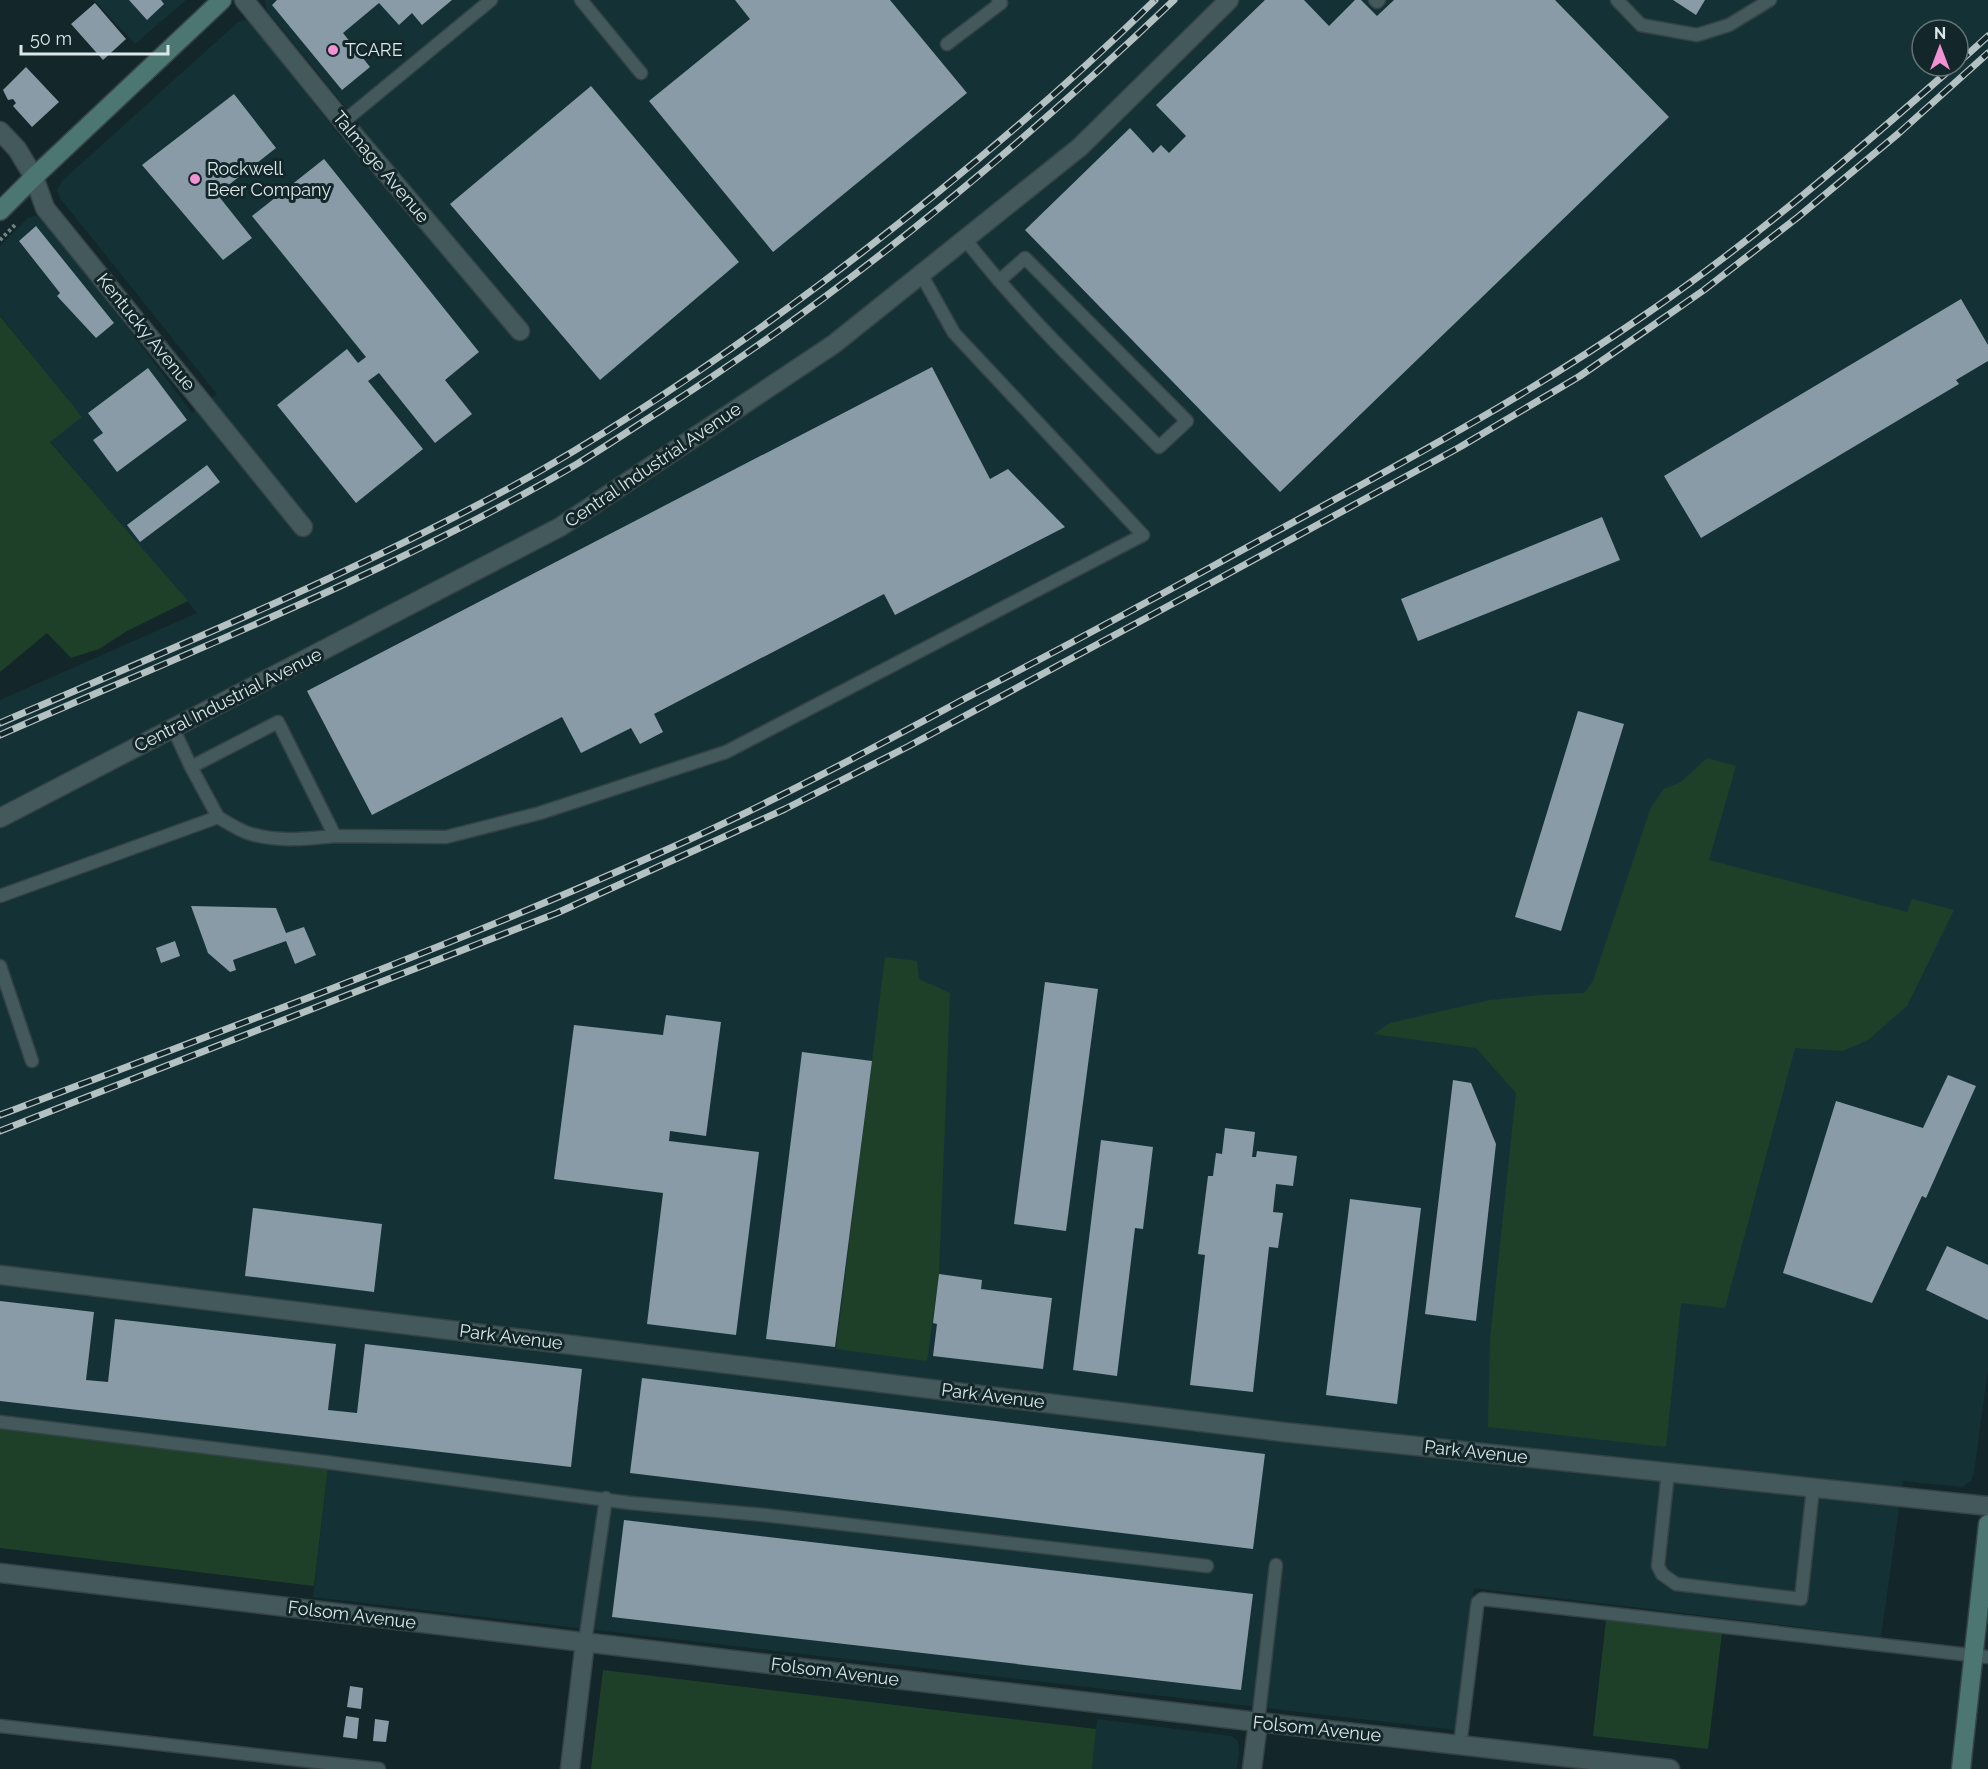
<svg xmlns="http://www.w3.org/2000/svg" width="1988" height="1769" font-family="Raleway,sans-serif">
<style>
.built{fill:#143236;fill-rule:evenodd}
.green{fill:#1e4029}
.building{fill:#899ba6}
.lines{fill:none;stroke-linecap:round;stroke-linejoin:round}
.lane-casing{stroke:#354346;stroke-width:15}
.street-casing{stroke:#354346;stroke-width:21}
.secondary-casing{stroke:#354346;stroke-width:21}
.path{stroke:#748386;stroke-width:4;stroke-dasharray:3 3;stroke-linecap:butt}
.lane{stroke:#44595b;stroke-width:12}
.street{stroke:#44595b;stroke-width:18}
.secondary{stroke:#4c7672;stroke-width:18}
.rail-casing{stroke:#b4c1c3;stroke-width:7}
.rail{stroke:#132629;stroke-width:4.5;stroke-dasharray:14;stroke-linecap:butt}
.poi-dot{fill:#f391d5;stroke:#132629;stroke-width:2}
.labels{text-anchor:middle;stroke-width:6;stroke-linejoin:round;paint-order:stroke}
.poi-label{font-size:18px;fill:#dbe7e9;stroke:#132629;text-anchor:start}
.street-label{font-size:18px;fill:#dbe7e9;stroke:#132629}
</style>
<rect width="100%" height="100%" fill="#132629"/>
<path class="built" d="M94 0H186L135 44Z
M265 0H1988V1370L1974 1472 1971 1481 1962 1487 1903 1481 1881 1637 1474 1588 1455 1730 313 1597 328 1467 0 1428V700L197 613 50 441 81 417 0 315V246L28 218 35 216 45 218 192 413 217 394 60 198 57 190 62 181 238 22 246 20 253 24 341 138 359 124 266 9ZM1922 30H1958V66H1922Z
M1097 1719 1232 1736 1238 1741 1239 1752 1237 1769H1092Z"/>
<path class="green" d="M0 316 82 417 50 442 188 601 127 631 99 649 71 658 47 633 0 672Z
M1707 758 1736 766 1709 860 1907 912 1912 899 1954 910 1907 1006 1868 1040 1843 1051 1795 1048 1725 1308 1681 1303 1666 1447 1488 1427 1490 1339 1516 1093 1476 1048 1374 1034 1390 1023 1490 1000 1541 995 1584 993 1593 981 1651 807 1664 789 1681 782Z
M885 957 917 961 919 979 950 993 939 1274 927 1361 836 1349Z
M0 1428 328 1467 314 1586 0 1548Z
M1606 1620 1722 1633 1708 1749 1593 1736Z
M603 1670 1096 1729 1092 1769H591Z"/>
<path class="building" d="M129 0H161L164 4 147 20Z
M277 0H452L422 25 412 13 399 25 379 3 343 33 370 67 342 90 272 5Z
M735 0H890L967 93 773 252 649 101 750 19Z
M1265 0H1304L1329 26 1355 0H1361L1377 16 1394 0H1555L1669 117 1280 492 1025 230 1130 128 1153 153 1161 145 1169 153 1186 136 1156 105Z
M1673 0H1705L1696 15Z
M95 3 126 39 103 60 71 24Z
M26 67 59 102 32 127 13 106 16 103 13 99 8 100 3 90Z
M591 86 739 262 600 380 450 204Z
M234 94 276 148 217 194 252 238 223 260 142 165Z
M324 159 479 352 445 380 472 414 435 443 379 373 368 381 423 449 356 503 277 405 347 349 358 363 366 357 252 216Z
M36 226 114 323 96 338 57 296 60 293 19 241Z
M1961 299 1988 345V361L1956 380 1959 384 1701 538 1664 476Z
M932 367 990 479 1008 469 1065 527 895 615 884 594 654 714 663 732 640 744 631 728 581 753 562 717 372 815 307 691Z
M148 368 187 420 117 472 93 440 103 433 88 413Z
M207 465 220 482 140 542 127 525Z
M1602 517 1620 560 1418 641 1401 599Z
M1578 711 1624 724 1561 931 1515 917Z
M191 906 276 908 286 933 304 927 316 955 295 964 286 941 233 960 236 970 230 972 208 953Z
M175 941 180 956 161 963 156 948Z
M1045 982 1098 989 1066 1231 1014 1224Z
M666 1015 721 1022 706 1136 670 1131 669 1141 759 1152 736 1335 647 1324 663 1193 554 1179 574 1025 663 1035Z
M802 1052 872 1061 835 1347 766 1339Z
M1948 1075 1976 1086 1926 1198 1922 1196 1872 1303 1783 1273 1836 1101 1923 1128Z
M1453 1080 1471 1083 1496 1144 1476 1321 1425 1314Z
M1225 1128 1255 1132 1252 1157H1256L1257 1151 1297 1156 1293 1186 1276 1184 1273 1212 1283 1213 1278 1248 1269 1247 1253 1392 1190 1385 1205 1255 1198 1254 1208 1176H1213L1216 1153 1222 1154Z
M1101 1140 1153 1147 1143 1229 1135 1228 1117 1376 1073 1370Z
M1350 1199 1421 1208 1397 1404 1326 1395Z
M253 1208 382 1224 374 1292 245 1276Z
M1947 1246 1988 1265V1320L1926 1290Z
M939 1274 982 1280 981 1289 1052 1298 1043 1369 933 1356 937 1324 933 1323Z
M0 1301 94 1312 86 1380 108 1382 115 1319 336 1344 328 1410 357 1413 365 1344 582 1369 571 1467 0 1401Z
M642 1378 1265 1454 1253 1549 630 1473Z
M624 1520 1253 1594 1241 1690 612 1617Z
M350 1686 363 1688 361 1709 347 1707Z
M346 1716 359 1718 357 1739 343 1737Z
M375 1719 389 1721 386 1742 373 1741Z"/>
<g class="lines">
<defs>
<path id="lane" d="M581 0 641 73
M1375 0 1377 2 1379 0
M1617 0 1641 25 1697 35 1729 25 1770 0
M947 44 1001 3 998 0
M343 122 491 0
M965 239C1023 314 1092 379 1159 447L1187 421 1025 258 999 281
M173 728 191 767 278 722 335 836 446 837 540 813 726 752 1143 535 954 333 921 274
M218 817C228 823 240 831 251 834 278 842 307 839 335 836
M0 896 218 817 191 767
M0 966 32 1061
M0 1422 325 1462 630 1503 764 1515 1207 1566
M1668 1472 1658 1566 1662 1574 1676 1584 1801 1599 1813 1488
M585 1642 606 1498
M1258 1722 1276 1565
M0 1726 379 1769
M1460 1745 1477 1607 1478 1602 1482 1599 1988 1657"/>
<path id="street" d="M244 0 343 122 520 331
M0 131 17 149 34 177 45 208 303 527
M0 818 560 527 834 344 1080 147 1229 0
M0 1275 1283 1432 1988 1506
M0 1573 1258 1722 1670 1769
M570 1769 585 1642
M1252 1769 1258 1722"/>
<path id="secondary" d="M0 211 34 177 222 0
M1961 1769 1988 1524"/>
</defs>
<use href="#lane" class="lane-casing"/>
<use href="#street" class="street-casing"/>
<use href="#secondary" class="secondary-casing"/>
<path class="path" d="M0 240 16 224"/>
<use href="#lane" class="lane"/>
<use href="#street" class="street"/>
<use href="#secondary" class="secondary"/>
<defs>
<path id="rail" d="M1958 63 1988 36
M0 723C173 648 348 576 513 486 620 427 721 358 819 285 936 197 1050 103 1155 0
M0 735C194 650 394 571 577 464 605 447 633 428 660 411 846 292 1015 152 1174 0
M0 1115C223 1030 448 948 666 850 769 804 868 751 966 698 1049 655 1131 611 1213 566 1360 485 1510 408 1649 312 1756 238 1856 152 1954 66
M0 1131 557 913 785 809 909 746 1211 583 1460 447 1580 376 1645 331 1704 290 1798 217 1899 133 1988 53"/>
</defs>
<use href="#rail" class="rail-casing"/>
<use href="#rail" class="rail"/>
</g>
<g class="poi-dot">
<circle cx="333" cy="50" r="6"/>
<circle cx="195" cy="179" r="6"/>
</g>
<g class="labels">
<g class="poi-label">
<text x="345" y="56">TCARE</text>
<text x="207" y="175">Rockwell<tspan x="207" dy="21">Beer Company</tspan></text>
</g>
<g class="street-label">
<text transform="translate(381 167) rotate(50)" y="6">Talmage Avenue</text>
<text transform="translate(146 332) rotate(51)" y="6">Kentucky Avenue</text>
<text transform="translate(653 465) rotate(-34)" y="6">Central Industrial Avenue</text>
<text transform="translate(228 700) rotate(-27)" y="6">Central Industrial Avenue</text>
<text transform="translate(511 1337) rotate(7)" y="6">Park Avenue</text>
<text transform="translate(993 1396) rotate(7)" y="6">Park Avenue</text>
<text transform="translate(1476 1452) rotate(6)" y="6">Park Avenue</text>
<text transform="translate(352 1615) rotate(7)" y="6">Folsom Avenue</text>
<text transform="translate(835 1672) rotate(7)" y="6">Folsom Avenue</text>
<text transform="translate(1317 1729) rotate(6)" y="6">Folsom Avenue</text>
</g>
</g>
<g transform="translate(1940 48)"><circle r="28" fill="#132629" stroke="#637376" stroke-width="1.5"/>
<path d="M0-4.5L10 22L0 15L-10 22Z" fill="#f391d5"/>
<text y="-9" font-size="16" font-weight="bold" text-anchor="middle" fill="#dbe7e9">N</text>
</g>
<path d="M21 45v9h147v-9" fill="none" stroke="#dbe7e9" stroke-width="3"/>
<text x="30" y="45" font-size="18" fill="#dbe7e9" stroke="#132629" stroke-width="4.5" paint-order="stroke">50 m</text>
</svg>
